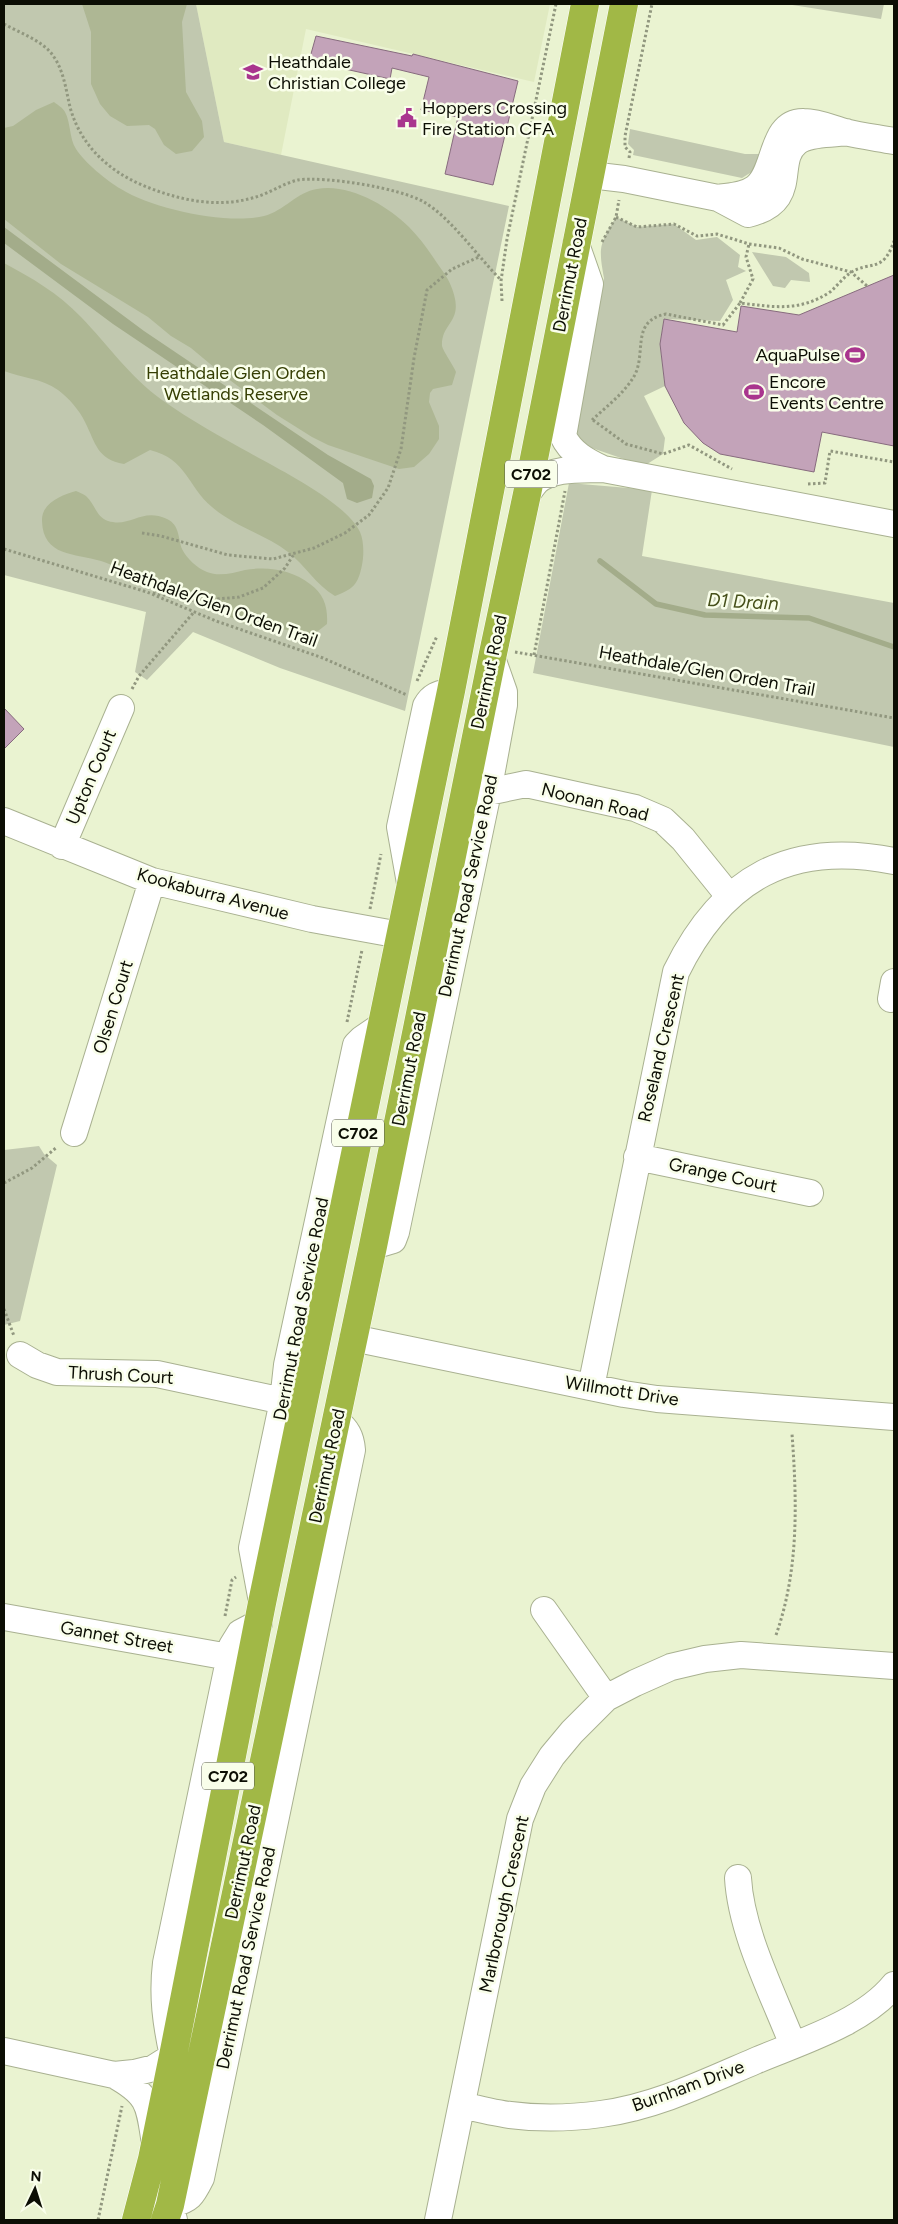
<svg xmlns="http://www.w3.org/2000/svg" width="898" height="2224" font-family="Figtree,sans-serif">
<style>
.built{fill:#e0eac1}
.green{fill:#c1c8af}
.forest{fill:#aeb794}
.water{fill:#a3ac8a}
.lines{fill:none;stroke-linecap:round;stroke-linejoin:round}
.stream{stroke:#a3ac8a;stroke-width:5.5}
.building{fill:#c3a3b9;stroke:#876b7e}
.minor-casing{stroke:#a9b191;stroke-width:28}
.highway-casing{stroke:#fff;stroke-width:29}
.path{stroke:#91977f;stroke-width:3;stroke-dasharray:2.5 2.5;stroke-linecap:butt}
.minor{stroke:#fff;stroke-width:26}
.highway{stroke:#a1b846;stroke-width:28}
.labels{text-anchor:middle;stroke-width:5;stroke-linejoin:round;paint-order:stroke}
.shield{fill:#f9feea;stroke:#535649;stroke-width:1}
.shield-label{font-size:16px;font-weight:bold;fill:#0c0e04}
.poi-label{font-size:18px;fill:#0c0e04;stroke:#f9feea;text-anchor:start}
.street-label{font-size:18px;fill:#0c0e04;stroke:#f9feea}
.park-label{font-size:18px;fill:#353e03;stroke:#f9feea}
.water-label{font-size:19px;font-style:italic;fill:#46501a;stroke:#f9feea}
</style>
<rect width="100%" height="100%" fill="#eaf3d1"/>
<path class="built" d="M196 4H550L534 82 306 29 281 155 224 142Z"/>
<path class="green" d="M4 4H196L224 142 509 206 405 711 280 668 193 632 147 680 135 672 146 612 4 575Z
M786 4H884L881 19Z
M630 129 745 154H766L761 166 742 178 633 155 634 150 628 144Z
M616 217 637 227 674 224 696 240 717 237 740 255 738 267 746 271 726 280 733 300 720 321 664 319 660 344 665 386 644 396 665 438 663 454 644 466 589 447 575 438 577 417 604 278C598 246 600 244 616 217Z
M752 252 786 257 809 273 810 282 791 280 785 288 773 286Z
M569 483 652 490 642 556 894 603V747L533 673Z
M39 1146 44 1154 57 1165 20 1321 4 1325V1150Z"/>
<path class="forest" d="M82 4H187L182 22 186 92 202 121 204 137 192 151 176 154 164 145 155 129 149 125 127 126 110 116 100 104 91 84V32Z
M54 102C58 105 63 108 65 112 71 123 69 138 76 149 84 162 107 181 121 189 153 209 227 225 264 216 284 211 297 192 317 189 349 183 388 206 409 227 420 238 429 251 437 263 442 270 448 278 451 286 466 323 441 321 442 346 443 351 453 365 456 372L452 385 433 389 430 393 429 402 439 426V439L429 454 414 467 399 469 328 445 312 437 277 415 227 378 191 348 171 336 148 317 61 264 4 219V128L13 126 36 110Z
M4 263C32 278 58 293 81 317 108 345 130 377 162 400 190 420 221 437 250 453 278 469 346 502 360 532 364 541 364 555 362 565 358 585 353 589 335 596 316 585 305 565 288 552 265 534 235 527 212 507 187 486 187 459 150 450L124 464C97 459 96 444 85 422 80 411 68 397 58 390 41 378 22 378 4 371Z
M76 491C79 492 83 494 86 496 95 504 96 517 108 521 131 528 141 507 167 519 180 525 178 539 182 549 187 559 197 568 207 572 219 577 233 573 245 570 268 566 292 570 310 584 324 594 328 607 327 624L318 631 304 636C283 625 272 632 252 626 225 619 206 596 179 587 171 584 162 581 154 580 148 579 144 580 139 579 125 574 115 565 101 561 75 553 43 557 42 521 41 503 62 495 76 491Z"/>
<path class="water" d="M4 227 144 331 328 455 371 479 374 486 372 498 357 503 347 499 343 483 263 425 113 324 4 243Z"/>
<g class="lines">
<path class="stream" d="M600 561 656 604 705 615 809 618 894 647"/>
</g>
<path class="building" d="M316 36 412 56 413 54 518 81 493 185 445 174 458 117 421 110 429 77 392 68 390 79 309 61Z
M894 275V446L822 432 814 472 720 454 703 443 684 423 665 386 660 344 664 319 737 332 741 306 799 315Z
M4 708 24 729 4 749Z"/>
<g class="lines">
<defs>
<path id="minor" d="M590 175 624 179 718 198 748 214C802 201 772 162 797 142 810 132 831 135 846 132
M718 198C731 196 744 196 755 188 777 172 770 121 804 122 818 122 831 128 845 132 861 136 878 138 894 141
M576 244 590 284 563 436C571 453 586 461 603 469
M527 494C530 490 533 485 537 481 554 467 582 470 603 469L894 524
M488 792 526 784 635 808 663 820 683 839 729 896
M4 821 152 881 312 919 400 935
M62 846 121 708
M410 883 400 827 426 706C432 695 439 694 451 691
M891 999 894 982
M74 1133 152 881
M637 1157 810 1193
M373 1246 393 1240 396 1232 488 792 504 705V692L492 658
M353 1338 624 1394 657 1399 894 1417
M20 1355 37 1365 57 1372 157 1374 283 1401
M591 1387 676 972C722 878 790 840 894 861
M262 1602 252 1548 283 1401 287 1365 356 1045 362 1039 381 1026
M544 1610 606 1698
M4 1617 229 1657
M738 1878C741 1932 773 1994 793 2045
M4 2051 114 2075 134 2073 154 2068 173 2056C166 2024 162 1996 166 1963L232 1646 240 1633 259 1623
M114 2075C150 2095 149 2105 155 2144
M462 2105C478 2109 494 2113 510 2115 540 2119 572 2118 601 2114 655 2107 706 2082 755 2061 800 2042 863 2023 894 1985
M174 2220 170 2205C190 2200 192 2196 201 2178L352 1450C351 1437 347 1429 336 1421
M438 2220 520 1819 533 1786 552 1756 572 1732 606 1698 635 1683 671 1667 705 1659 741 1655 894 1666"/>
<path id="highway" d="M136 2220 152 2159 173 2056 262 1603 451 691 585 4
M165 2220 170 2205 373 1246 492 658 527 494 624 4"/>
</defs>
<use href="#minor" class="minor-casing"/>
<use href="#highway" class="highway-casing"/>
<path class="path" d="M4 24C20 33 44 41 54 57 64 72 66 90 70 107 80 144 107 170 142 185 178 200 217 209 256 197 270 193 284 183 298 180 325 176 400 188 424 202 451 218 478 257 501 280
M629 158 630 152 625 147V136L652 4
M616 217 637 227 674 224 697 236 717 234 749 244 779 248 802 259 851 272 867 286
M602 242 616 217 619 200
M502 301 501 281 507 239 556 4
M740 303 753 279 746 257 749 244
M592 420C606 407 623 394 633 378 648 355 629 321 666 314L723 325 740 303C773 307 800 312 830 292 837 286 843 278 850 273 870 260 883 274 894 241
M593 420 626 444 663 454 689 445 732 469
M808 484 825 483 830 451 894 462
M142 533 161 536 228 555 273 559 314 548 345 533 369 515 388 488 401 449 414 358 427 290 452 269 479 257
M4 549 147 592 216 621 323 658 407 695
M153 593 197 601 239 597 263 588 285 568 294 554
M515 652 894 718
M534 655 565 491
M417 681 437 636
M132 689 139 676 194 612
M370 909 381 854
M347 1022 362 950
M4 1183 32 1168 57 1147
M4 1309 14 1336
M225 1616 232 1580 236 1577
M776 1635C799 1570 797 1502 792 1434
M98 2220 122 2106"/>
<use href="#minor" class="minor"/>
<use href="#highway" class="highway"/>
</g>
<defs>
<symbol id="school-bare" viewBox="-9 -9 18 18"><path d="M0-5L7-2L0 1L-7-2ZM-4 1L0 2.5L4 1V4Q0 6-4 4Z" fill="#a9358e" stroke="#f9feea" stroke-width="2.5" paint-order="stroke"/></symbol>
<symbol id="civic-bare" viewBox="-9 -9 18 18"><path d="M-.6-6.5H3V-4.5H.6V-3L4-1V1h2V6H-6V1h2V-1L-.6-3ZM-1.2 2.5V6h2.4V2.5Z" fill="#a9358e" stroke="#f9feea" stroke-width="2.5" paint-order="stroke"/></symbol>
<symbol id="stadium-bare" viewBox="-9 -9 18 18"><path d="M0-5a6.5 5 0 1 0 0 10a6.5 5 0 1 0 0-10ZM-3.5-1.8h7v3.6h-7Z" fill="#a9358e" stroke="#f9feea" stroke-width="2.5" paint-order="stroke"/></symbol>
</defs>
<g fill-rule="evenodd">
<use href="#school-bare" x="239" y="58" width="28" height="28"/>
<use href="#civic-bare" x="393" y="104" width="28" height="28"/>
<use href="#stadium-bare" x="841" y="341" width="28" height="28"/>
<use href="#stadium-bare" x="740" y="378" width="28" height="28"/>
</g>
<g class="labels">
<g class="shield">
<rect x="505" y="460.5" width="52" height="27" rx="4"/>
<rect x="332" y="1119.5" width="52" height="27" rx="4"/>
<rect x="202" y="1762.5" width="52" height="27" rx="4"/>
</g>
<g class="shield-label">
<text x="531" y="480">C702</text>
<text x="358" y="1139">C702</text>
<text x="228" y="1782">C702</text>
</g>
<g class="poi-label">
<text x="268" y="68">Heathdale<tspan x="268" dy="21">Christian College</tspan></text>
<text x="422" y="114">Hoppers Crossing<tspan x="422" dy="21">Fire Station CFA</tspan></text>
<text x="840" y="361" text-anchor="end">AquaPulse</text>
<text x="769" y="388">Encore<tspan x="769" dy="21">Events Centre</tspan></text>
</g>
<g class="street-label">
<text transform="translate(570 275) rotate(-79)" y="6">Derrimut Road</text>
<text transform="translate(214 604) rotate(20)" y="6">Heathdale/Glen Orden Trail</text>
<text transform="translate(707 671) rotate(10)" y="6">Heathdale/Glen Orden Trail</text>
<text transform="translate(489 672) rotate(-78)" y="6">Derrimut Road</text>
<text transform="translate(91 777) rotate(-67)" y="6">Upton Court</text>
<text transform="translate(595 802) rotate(14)" y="6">Noonan Road</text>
<text transform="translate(468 886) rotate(-78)" y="6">Derrimut Road Service Road</text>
<text transform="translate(213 894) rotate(15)" y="6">Kookaburra Avenue</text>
<text transform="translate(113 1007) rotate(-73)" y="6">Olsen Court</text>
<text transform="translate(661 1048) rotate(-77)" y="6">Roseland Crescent</text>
<text transform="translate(409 1069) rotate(-79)" y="6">Derrimut Road</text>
<text transform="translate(723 1175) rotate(12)" y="6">Grange Court</text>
<text transform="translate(301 1309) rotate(-79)" y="6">Derrimut Road Service Road</text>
<text transform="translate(121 1375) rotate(3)" y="6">Thrush Court</text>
<text transform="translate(622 1391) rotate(9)" y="6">Willmott Drive</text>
<text transform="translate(327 1466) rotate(-78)" y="6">Derrimut Road</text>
<text transform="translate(117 1637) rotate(10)" y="6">Gannet Street</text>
<text transform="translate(243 1862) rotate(-78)" y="6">Derrimut Road</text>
<text transform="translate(504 1904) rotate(-78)" y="6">Marlborough Crescent</text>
<text transform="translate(246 1958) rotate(-78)" y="6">Derrimut Road Service Road</text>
<text transform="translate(688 2086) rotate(-20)" y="6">Burnham Drive</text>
</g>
<g class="park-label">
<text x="236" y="379">Heathdale Glen Orden<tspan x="236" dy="21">Wetlands Reserve</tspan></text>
</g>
<g class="water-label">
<text transform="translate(743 601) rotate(3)" y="7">D1 Drain</text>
</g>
</g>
<rect width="898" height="2224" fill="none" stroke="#0c0e04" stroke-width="10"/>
<g transform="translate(35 2189) rotate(4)" stroke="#f9feea" stroke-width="4" paint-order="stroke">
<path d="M0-4L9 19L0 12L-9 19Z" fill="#0c0e04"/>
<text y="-8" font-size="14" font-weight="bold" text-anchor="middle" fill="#0c0e04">N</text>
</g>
</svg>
